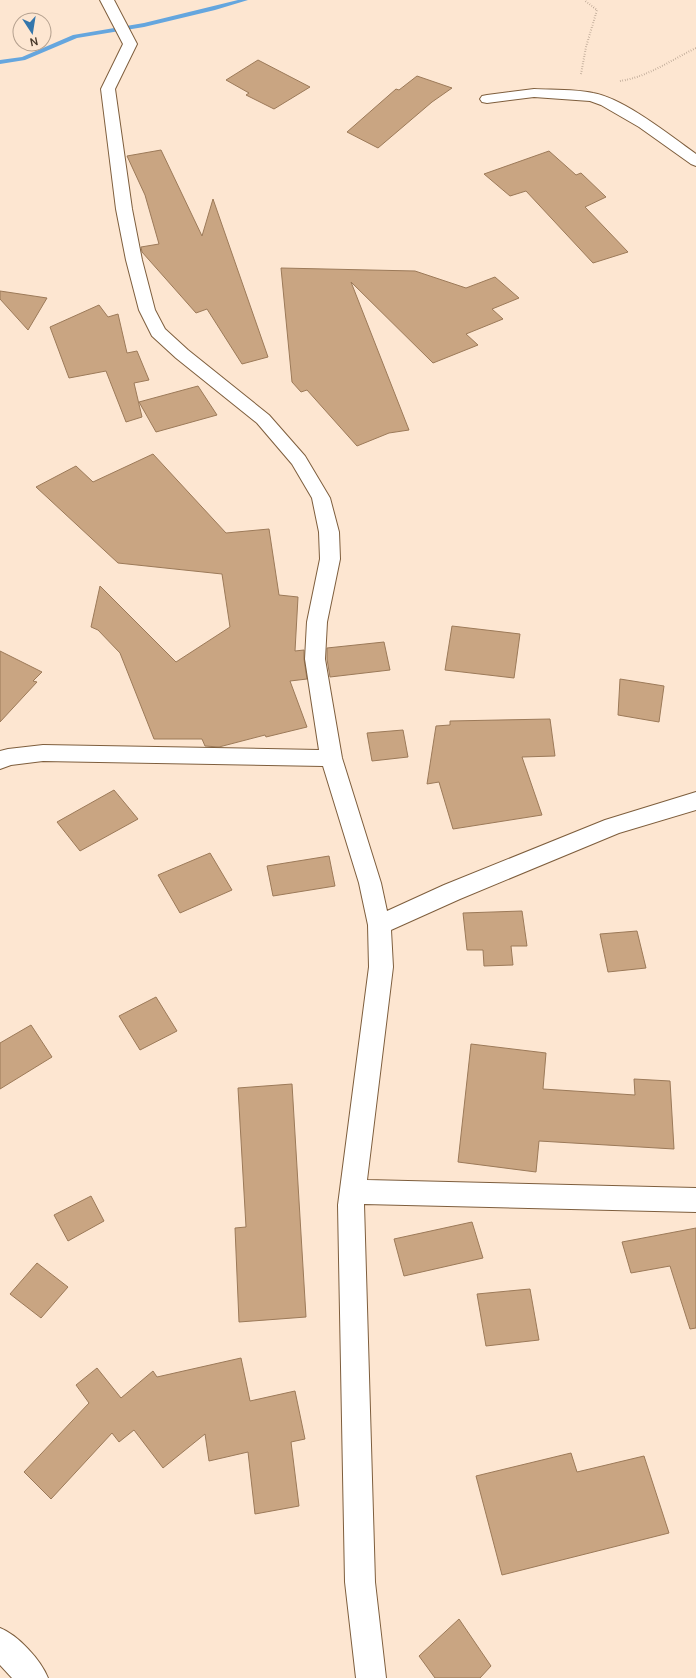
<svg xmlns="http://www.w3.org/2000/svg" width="696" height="1678" font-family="Manrope,sans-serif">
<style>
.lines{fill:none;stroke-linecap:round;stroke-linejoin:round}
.stream{fill:#65a6de;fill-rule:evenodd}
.building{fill:#c9a582;stroke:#9c7a59}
.minor-casing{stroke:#7e5e3d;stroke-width:2}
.path{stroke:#a08d7c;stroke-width:2;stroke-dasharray:0.5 2;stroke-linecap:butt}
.minor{fill:#fff;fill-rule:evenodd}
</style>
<rect width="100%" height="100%" fill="#fde6d1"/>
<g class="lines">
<path class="stream" d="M238 0H248L215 10 144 27 77 38 25 60 0 64V60L22 57 73 35 144 23Z"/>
</g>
<path class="building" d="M258 60 310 87 274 109 246 95 249 93 226 80Z
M417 76 452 88 432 102 378 148 347 132 396 89 399 90Z
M161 150 202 236 213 199 268 357 242 364 207 309 196 313 142 252 141 247 159 244 145 195 127 156Z
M549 151 576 175 581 173 606 197 585 207 628 252 593 263 526 191 510 196 484 174Z
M281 268 415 271 466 288 495 277 519 298 492 309 503 319 466 334 478 345 433 363 351 282 409 430 389 433 357 446 307 390 301 392 292 382Z
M0 291 47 298 28 330 0 299Z
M99 305 108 317 118 314 127 353 137 351 149 380 134 383 142 417 126 422 106 371 69 378 50 327Z
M198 386 217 415 156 432 139 402Z
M153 454 226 533 269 529 279 595 298 597 295 651 304 650V659L307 679 290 681 307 727 266 737 265 735 219 747 205 746 202 739H154L120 653 98 630 91 627 100 586 176 662 230 627 222 574 118 563 36 487 76 466 93 482Z
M452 626 520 634 514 678 445 670Z
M384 642 390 670 330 677 327 659V648Z
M0 651 42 672 33 681 37 682 0 722Z
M620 679 664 686 659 722 618 715Z
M550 719 555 756 522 757 542 815 453 829 439 782 427 784 436 726 450 725V721Z
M403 730 408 757 372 761 367 733Z
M114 790 138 819 80 851 57 822Z
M210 853 232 890 180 913 158 875Z
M329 856 335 886 273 896 267 866Z
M522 911 527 946H511L513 965 484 966 483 950H467L463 913Z
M637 931 646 968 608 972 600 934Z
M156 997 177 1031 140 1050 119 1016Z
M31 1025 52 1057 0 1089V1043Z
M471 1044 546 1053 543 1089 635 1095 634 1079 670 1081 674 1149 539 1141 536 1172 458 1162Z
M292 1084 306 1317 239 1322 235 1228 246 1227 238 1088Z
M91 1196 104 1221 68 1241 54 1215Z
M472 1222 483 1258 404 1276 394 1239Z
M696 1228V1328L690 1329 670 1266 631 1273 622 1242Z
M37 1263 68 1287 41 1318 10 1294Z
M530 1289 539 1340 486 1346 477 1294Z
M241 1358 250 1401 295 1391 305 1439 291 1442 299 1506 255 1514 248 1452 209 1461 205 1434 163 1468 134 1430 119 1442 112 1433 51 1499 24 1472 89 1403 76 1385 97 1368 121 1398 153 1371 157 1377Z
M571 1453 577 1472 644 1456 669 1533 502 1575 476 1476Z
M459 1619 491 1666 480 1678H435L419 1656Z"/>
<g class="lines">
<defs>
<path id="minor" d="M100 0H114L137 44 115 89 132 209 142 260 155 310 165 329 188 350 269 415 305 456 330 498 339 532 340 559 327 622 325 659 342 758 381 883 387 911 444 885 605 820 696 792V810L619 833 460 899 391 930 393 967 367 1180 696 1188V1212L364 1204 375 1582 386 1678H356L345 1582 338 1205 369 967 368 925 359 883 323 766 43 761 11 765 0 769V751L8 749 43 745 319 750 305 659 307 622 320 559 319 532 312 498 292 464 257 423 176 358 152 336 139 310 126 260 116 209 101 89 123 44Z
M534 89C553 90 574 89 593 93 623 98 670 135 696 154V166L691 164 639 127 601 105 590 101 534 97 487 103 482 102 480 99 482 96 487 95Z
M0 1628C18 1635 41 1660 48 1678H12L0 1665Z"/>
</defs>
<use href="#minor" class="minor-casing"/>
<path class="path" d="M581 74 586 47 597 10 584 0
M620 81C648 77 671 60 696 48"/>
<use href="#minor" class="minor"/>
</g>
<g transform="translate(32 32) rotate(168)"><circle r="19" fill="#fde6d1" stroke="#b4a08e"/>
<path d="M0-3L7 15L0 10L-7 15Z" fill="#3376ac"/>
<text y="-6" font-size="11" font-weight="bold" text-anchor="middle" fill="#47382a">N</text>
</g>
</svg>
